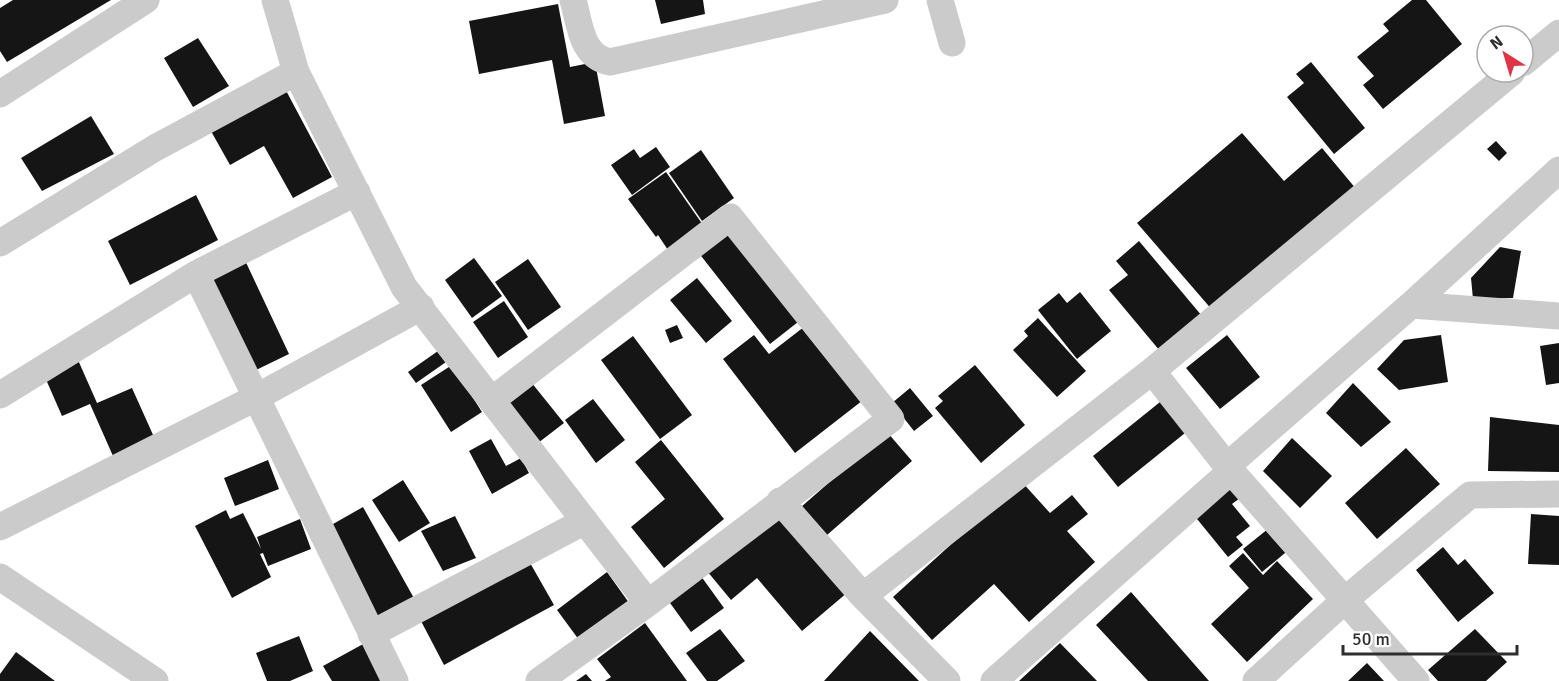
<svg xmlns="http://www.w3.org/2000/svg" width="1559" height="681" font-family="Signika,sans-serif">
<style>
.building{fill:#151515}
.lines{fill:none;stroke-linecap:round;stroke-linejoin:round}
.minor{stroke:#cbcbcb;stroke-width:27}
</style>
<rect width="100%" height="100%" fill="#fff"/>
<path class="building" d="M13 0H111L7 62 0 51V8Z
M655 0H703L705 14 661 24Z
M1412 0H1426L1462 44 1383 109 1363 85 1374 76 1357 57 1389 31 1383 24Z
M558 4 570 67 595 62 605 116 564 124 552 60 479 74 469 21Z
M198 38 229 86 193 107 164 58Z
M1311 62 1365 128 1334 154 1287 97 1304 83 1296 74Z
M282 83 332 177 293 198 264 146 230 165 207 124Z
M91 116 114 154 42 191 21 158Z
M1242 133 1284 181 1322 148 1357 190 1214 312 1137 223Z
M1496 141 1507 153 1499 161 1487 149Z
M656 147 670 167 632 195 611 165 634 149 640 158Z
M701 150 734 198 702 221 669 173Z
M666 172 703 225 668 250 658 235 656 237 628 199Z
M196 195 218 240 130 285 108 241Z
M726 230 798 322 770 344 698 252Z
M1139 241 1202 316 1160 351 1109 290 1128 275 1116 261Z
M1500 247 1521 251 1513 298 1473 299 1471 278Z
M243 256 289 354 252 372 206 274Z
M474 258 502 296 472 318 445 280Z
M528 259 561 307 528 330 495 282Z
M697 278 732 321 706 343 670 300Z
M1080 292 1111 331 1077 359 1038 310 1059 293 1067 303Z
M504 301 528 337 498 358 473 322Z
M1038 318 1086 371 1057 397 1013 350 1028 336 1024 331Z
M809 323 867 397 795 453 723 359 754 335 769 354Z
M677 325 683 338 670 343 665 330Z
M1227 335 1260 377 1220 409 1186 368Z
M1441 335 1448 382 1399 390 1377 369 1404 340Z
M633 336 692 415 660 439 601 360Z
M1559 343V383L1546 385 1540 346Z
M438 351 446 362 416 383 408 372Z
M78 360 97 403 132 388 154 437 113 456 90 404 62 416 44 375Z
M452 365 482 412 451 432 421 385Z
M975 365 1025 425 981 463 935 408 943 401 938 396Z
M531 382 564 423 538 443 506 402Z
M1353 383 1391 422 1361 447 1326 413Z
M910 388 933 416 914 431 892 403Z
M1165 398 1190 429 1118 487 1093 456Z
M593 399 625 440 596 463 565 420Z
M1490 417 1559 425V472L1488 471Z
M887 432 912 461 827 535 801 507Z
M1292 438 1332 476 1300 508 1263 471Z
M491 439 506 466 521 458 529 473 492 494 469 451Z
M661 440 724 519 664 568 631 527 665 499 635 462Z
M1406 448 1440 484 1377 539 1345 503Z
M268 460 279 489 235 506 224 478Z
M403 480 430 523 399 542 372 500Z
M1021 481 1050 513 1072 495 1088 514 1067 531 1095 562 1029 622 994 584 932 640 893 597Z
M1229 485 1240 498 1232 504 1250 526 1236 537 1243 545 1228 557 1193 514Z
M363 507 415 600 378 621 326 528Z
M226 510 230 519 243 513 261 549 257 537 300 519 311 549 268 566 263 553 260 554 271 577 232 598 195 526Z
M778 510 848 592 802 631 757 578 731 600 707 571Z
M1531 514 1559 516V565L1528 564Z
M455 516 476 558 443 571 421 531Z
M1273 525 1291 548 1262 572 1243 549Z
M1443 547 1458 565 1465 559 1494 593 1458 622 1416 570Z
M1243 553 1263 575 1277 561 1313 599 1247 662 1211 624 1249 588 1229 566Z
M529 561 554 605 444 665 421 621Z
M607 572 632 607 582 644 557 610Z
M698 572 724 608 691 632 665 596Z
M1131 592 1209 681H1148L1096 625Z
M645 623 687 681H605L611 677 597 659Z
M720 629 745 661 717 681H707L686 653Z
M1475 629 1507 662 1486 681H1438L1428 670Z
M870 631 919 681H824Z
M299 636 313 671 290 681H267L256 653Z
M365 643 387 681H332L323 666Z
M1060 643 1097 681H1019Z
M16 652 55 681H0V674Z
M1367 663 1384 681H1348Z
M586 674 592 681H576Z"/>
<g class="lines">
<path class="minor" d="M275 0 296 72 404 287 648 603
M573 0C580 24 581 57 610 62L885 0
M940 0 952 43
M1523 63 1559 33
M0 94 146 0
M357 192 196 274 395 681
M0 243 155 148 296 72
M1411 305 1559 170
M1152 371 1231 471 1416 681
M0 395 196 274
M492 400 730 217 891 419 648 603 539 681
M1227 466 1411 305 1559 316
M780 501 863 596 947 681
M0 527 257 397 421 307
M0 577 155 681
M863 596 1152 371 1512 72
M371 634 585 521
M994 681 1231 471
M1256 681 1345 600 1470 495 1559 494"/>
</g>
<g transform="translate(1505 54) rotate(323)"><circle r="28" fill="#ffffff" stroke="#ababab" stroke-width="1.5"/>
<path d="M0-4.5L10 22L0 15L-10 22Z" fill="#df3646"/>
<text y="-9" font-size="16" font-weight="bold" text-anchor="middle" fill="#2e2e2e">N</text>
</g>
<path d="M1343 645v9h174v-9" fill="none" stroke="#2e2e2e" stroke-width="3"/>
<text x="1352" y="645" font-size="18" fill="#2e2e2e" stroke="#ffffff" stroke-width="4.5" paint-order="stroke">50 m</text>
</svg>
